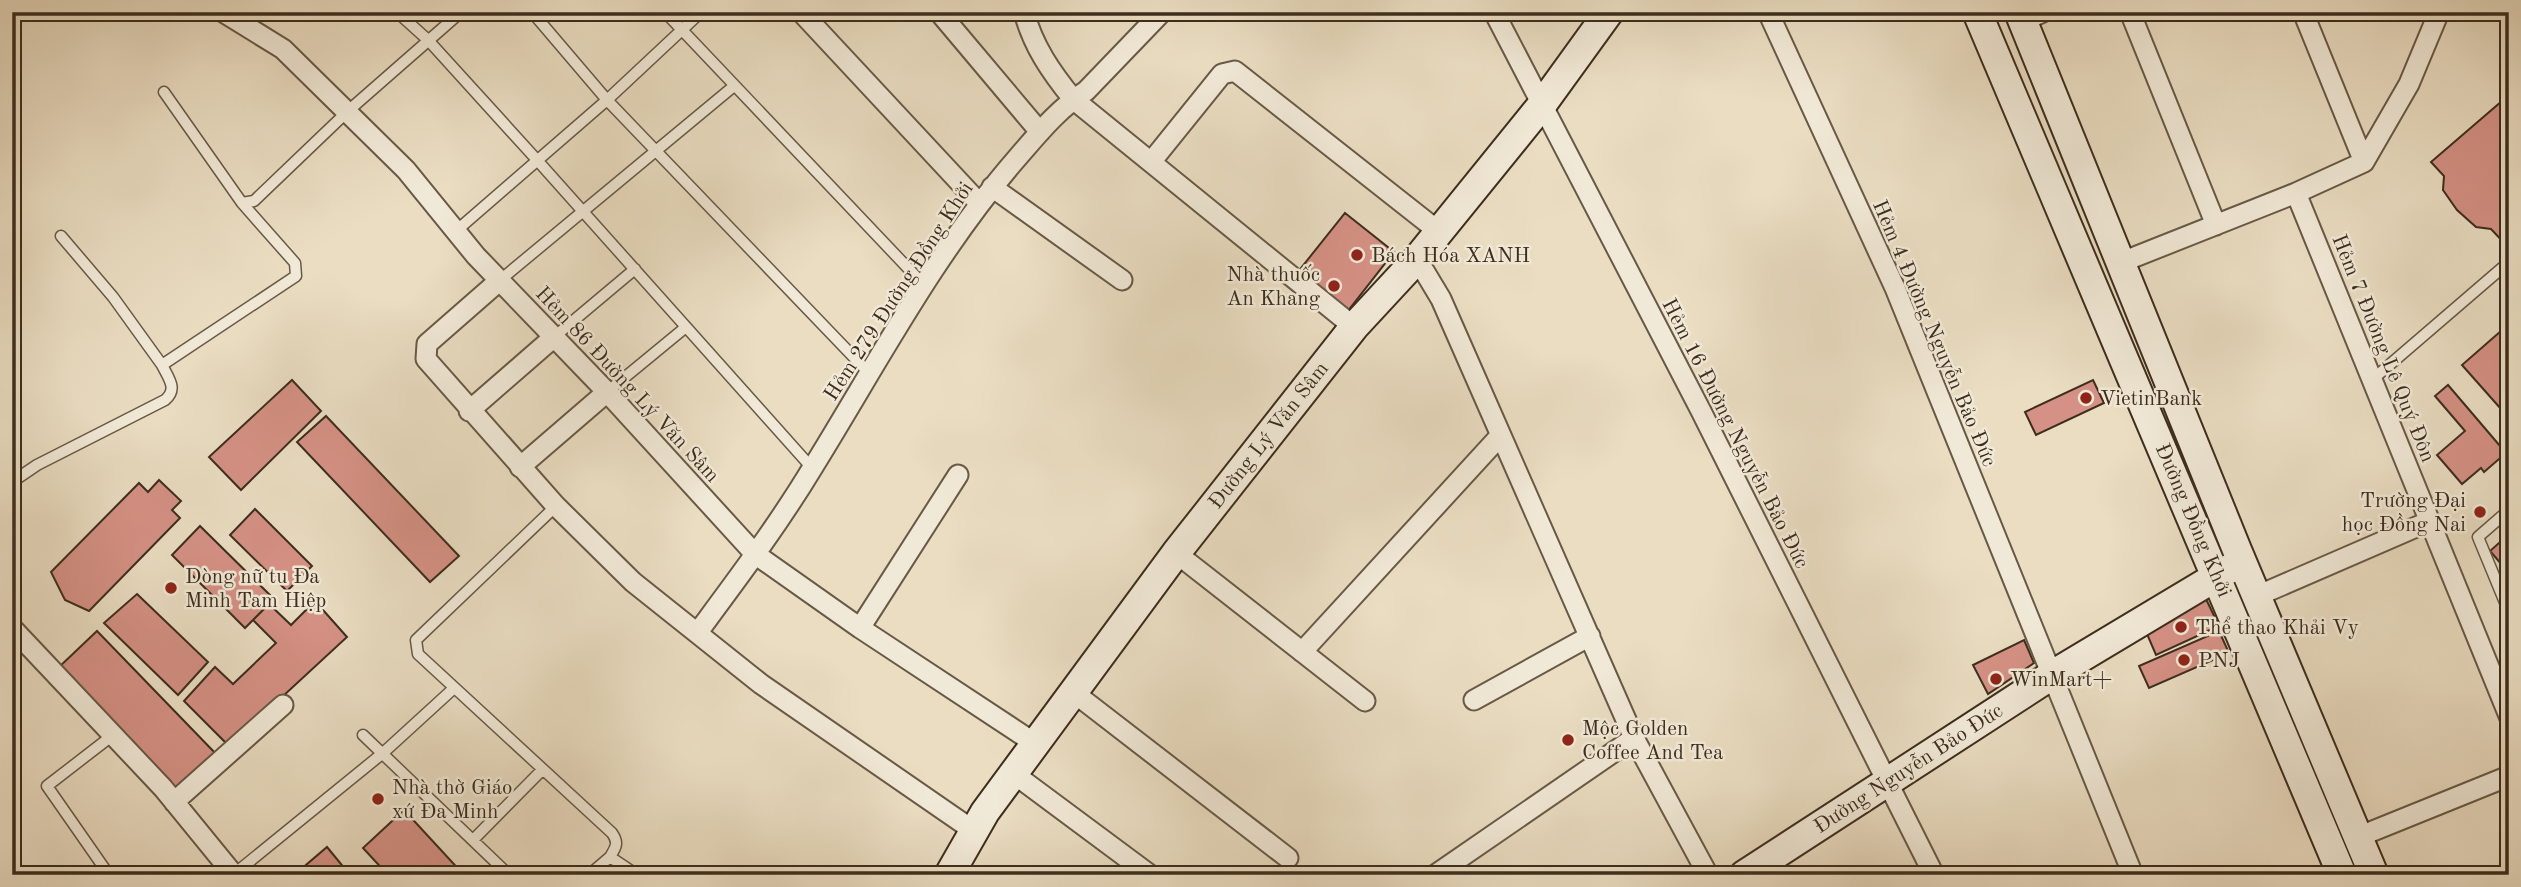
<svg xmlns="http://www.w3.org/2000/svg" width="2521" height="887" font-family="'Old Standard TT',serif">
<style>
.building{fill:#d59185;stroke:#3d2d1d;stroke-width:2}
.lines{fill:none;stroke-linecap:round;stroke-linejoin:round}
.lane-casing{stroke:#685946;stroke-width:13}
.street-casing{stroke:#685946;stroke-width:23}
.secondary-casing{stroke:#3d2d1d;stroke-width:32}
.lane{stroke:#f1e9d7;stroke-width:10}
.street{stroke:#f1e9d7;stroke-width:19}
.secondary{stroke:#f1e9d7;stroke-width:28}
.poi-dot{fill:#8f2418;stroke:#f1e9d7;stroke-width:2.5}
.labels{text-anchor:middle;stroke-width:5;stroke-linejoin:round;paint-order:stroke}
.poi-label{font-size:21px;fill:#3d2d1d;stroke:#f1e9d7;text-anchor:start}
.street-label{font-size:21px;fill:#3d2d1d;stroke:#f1e9d7}
</style>
<rect width="100%" height="100%" fill="#eaddc2"/>
<filter id="stains"><feTurbulence type="fractalNoise" baseFrequency=".00286" numOctaves="4"/><feColorMatrix values="0 0 0 0 .2 0 0 0 0 .09 0 0 0 0 .02 0 0 0 .5 -.17"/></filter>
<radialGradient id="worn" r=".72"><stop offset=".6" stop-color="#630" stop-opacity="0"/><stop offset="1" stop-color="#630" stop-opacity=".3"/></radialGradient>
<path class="building" d="M2509 95V241L2505 244 2491 229 2476 227 2457 210 2443 190 2444 176 2431 162Z
M1345 213 1394 252 1347 312 1297 273Z
M2509 324V418L2462 365Z
M292 380 321 411 241 490 209 457Z
M2093 380 2104 403 2036 435 2025 412Z
M2448 385 2506 453 2484 472 2481 468 2462 484 2437 455 2465 431 2435 396Z
M326 416 459 556 430 582 297 442Z
M159 480 181 501 172 510 180 518 89 611 65 600 51 572 139 483 148 492Z
M255 509 312 566 287 591 230 535Z
M200 526 274 599 245 628 172 555Z
M2509 534V573L2490 551Z
M137 594 208 662 178 695 104 623Z
M2206 599 2219 626 2156 655 2144 627Z
M315 601 347 637 229 746 184 701 215 667 233 684 276 643 253 620 269 604 291 625Z
M97 631 218 756 176 792 58 668Z
M2219 631 2229 653 2149 688 2139 666Z
M2024 640 2034 663 1988 694 1973 665Z
M404 810 464 875H388L363 848Z
M327 847 350 875H314L306 865Z"/>
<g class="lines">
<defs>
<path id="lane" d="M397 12 428 40 537 160 812 468
M532 12 607 100 869 373
M665 12 924 285
M164 92 242 203 254 201 348 111 461 12
M456 231 607 100 701 12
M61 236 113 297 162 365
M499 281 734 86
M554 337 635 269
M2373 379 2509 262
M607 392 686 327
M12 482 37 465 165 400C178 389 169 379 162 365L296 276 295 263 242 203
M556 506 416 640 418 654 612 833C619 843 616 847 610 857L637 875
M2509 510 2478 537 2509 612
M363 735 509 875
M473 840 542 770
M109 875 47 786 113 735
M233 875 383 753 453 689
M589 875 610 857"/>
<path id="street" d="M223 12 283 49 406 170 476 256 607 392 755 554 860 628 1036 744
M801 12 979 203
M939 12 1040 132
M1024 12C1033 46 1051 72 1073 99L1354 327
M1494 12 1701 411 1934 875
M1768 12 1895 288 2133 875
M2130 12 2216 225
M2303 12 2364 162
M2023 21 2043 12
M1151 162 1222 74 1235 71 1438 231
M992 187 1122 280
M2296 193 2509 716
M1417 259 1441 299 1634 738 1708 875
M2122 262 2296 193 2364 162 2409 84 2439 12
M499 281 427 344 426 359 556 506 633 582 761 684 974 831
M469 411 554 337
M520 467 607 392
M1176 553 1365 701
M2257 596 2430 521
M12 628 163 788 234 875
M860 628 958 475
M698 632C738 578 778 525 813 467 878 362 936 251 1018 157 1038 134 1059 108 1086 91L1162 12
M1302 652 1500 436
M1073 692 1288 858
M1474 700 1590 636
M1014 774 1150 875
M174 802 283 705
M2358 837 2509 776
M1435 875 1634 738"/>
<path id="secondary" d="M1977 12 2342 875
M2019 12 2237 550 2374 875
M949 875 985 812 1176 553 1354 327 1417 259 1541 106 1609 12
M1744 875 2052 675 2234 566"/>
</defs>
<use href="#lane" class="lane-casing"/>
<use href="#street" class="street-casing"/>
<use href="#secondary" class="secondary-casing"/>
<use href="#lane" class="lane"/>
<use href="#street" class="street"/>
<use href="#secondary" class="secondary"/>
</g>
<g class="poi-dot">
<circle cx="1357" cy="255" r="7"/>
<circle cx="1334" cy="286" r="7"/>
<circle cx="2086" cy="398" r="7"/>
<circle cx="2480" cy="512" r="7"/>
<circle cx="171" cy="588" r="7"/>
<circle cx="2181" cy="627" r="7"/>
<circle cx="2184" cy="660" r="7"/>
<circle cx="1996" cy="679" r="7"/>
<circle cx="1568" cy="740" r="7"/>
<circle cx="378" cy="799" r="7"/>
</g>
<g class="labels">
<g class="poi-label">
<text x="1371" y="262">Bách Hóa XANH</text>
<text x="1320" y="281" text-anchor="end">Nhà thuốc<tspan x="1320" dy="24">An Khang</tspan></text>
<text x="2100" y="405">VietinBank</text>
<text x="2466" y="507" text-anchor="end">Trường Đại<tspan x="2466" dy="24">học Đồng Nai</tspan></text>
<text x="185" y="583">Dòng nữ tu Đa<tspan x="185" dy="24">Minh Tam Hiệp</tspan></text>
<text x="2195" y="634">Thể thao Khải Vy</text>
<text x="2198" y="667">PNJ</text>
<text x="2010" y="686">WinMart+</text>
<text x="1582" y="735">Mộc Golden<tspan x="1582" dy="24">Coffee And Tea</tspan></text>
<text x="392" y="794">Nhà thờ Giáo<tspan x="392" dy="24">xứ Đa Minh</tspan></text>
</g>
<g class="street-label">
<text transform="translate(898 291) rotate(-57)" y="7">Hẻm 279 Đường Đồng Khởi</text>
<text transform="translate(1935 333) rotate(67)" y="7">Hẻm 4 Đường Nguyễn Bảo Đức</text>
<text transform="translate(2384 348) rotate(68)" y="7">Hẻm 7 Đường Lê Quý Đôn</text>
<text transform="translate(628 384) rotate(47)" y="7">Hẻm 86 Đường Lý Văn Sâm</text>
<text transform="translate(1736 433) rotate(63)" y="7">Hẻm 16 Đường Nguyễn Bảo Đức</text>
<text transform="translate(1268 435) rotate(-52)" y="7">Đường Lý Văn Sâm</text>
<text transform="translate(2194 520) rotate(67)" y="7">Đường Đồng Khởi</text>
<text transform="translate(1908 768) rotate(-33)" y="7">Đường Nguyễn Bảo Đức</text>
</g>
</g>
<rect width="2521" height="887" fill="none" stroke="#eaddc2" stroke-width="42"/>
<rect x="14" y="14" width="2493" height="859" fill="none" stroke="#3d2d1d" stroke-width="3.5"/>
<rect x="21" y="21" width="2479" height="845" fill="none" stroke="#3d2d1d" stroke-width="2"/>
<rect width="100%" height="100%" filter="url(#stains)"/>
<rect width="100%" height="100%" fill="url(#worn)"/>
</svg>
